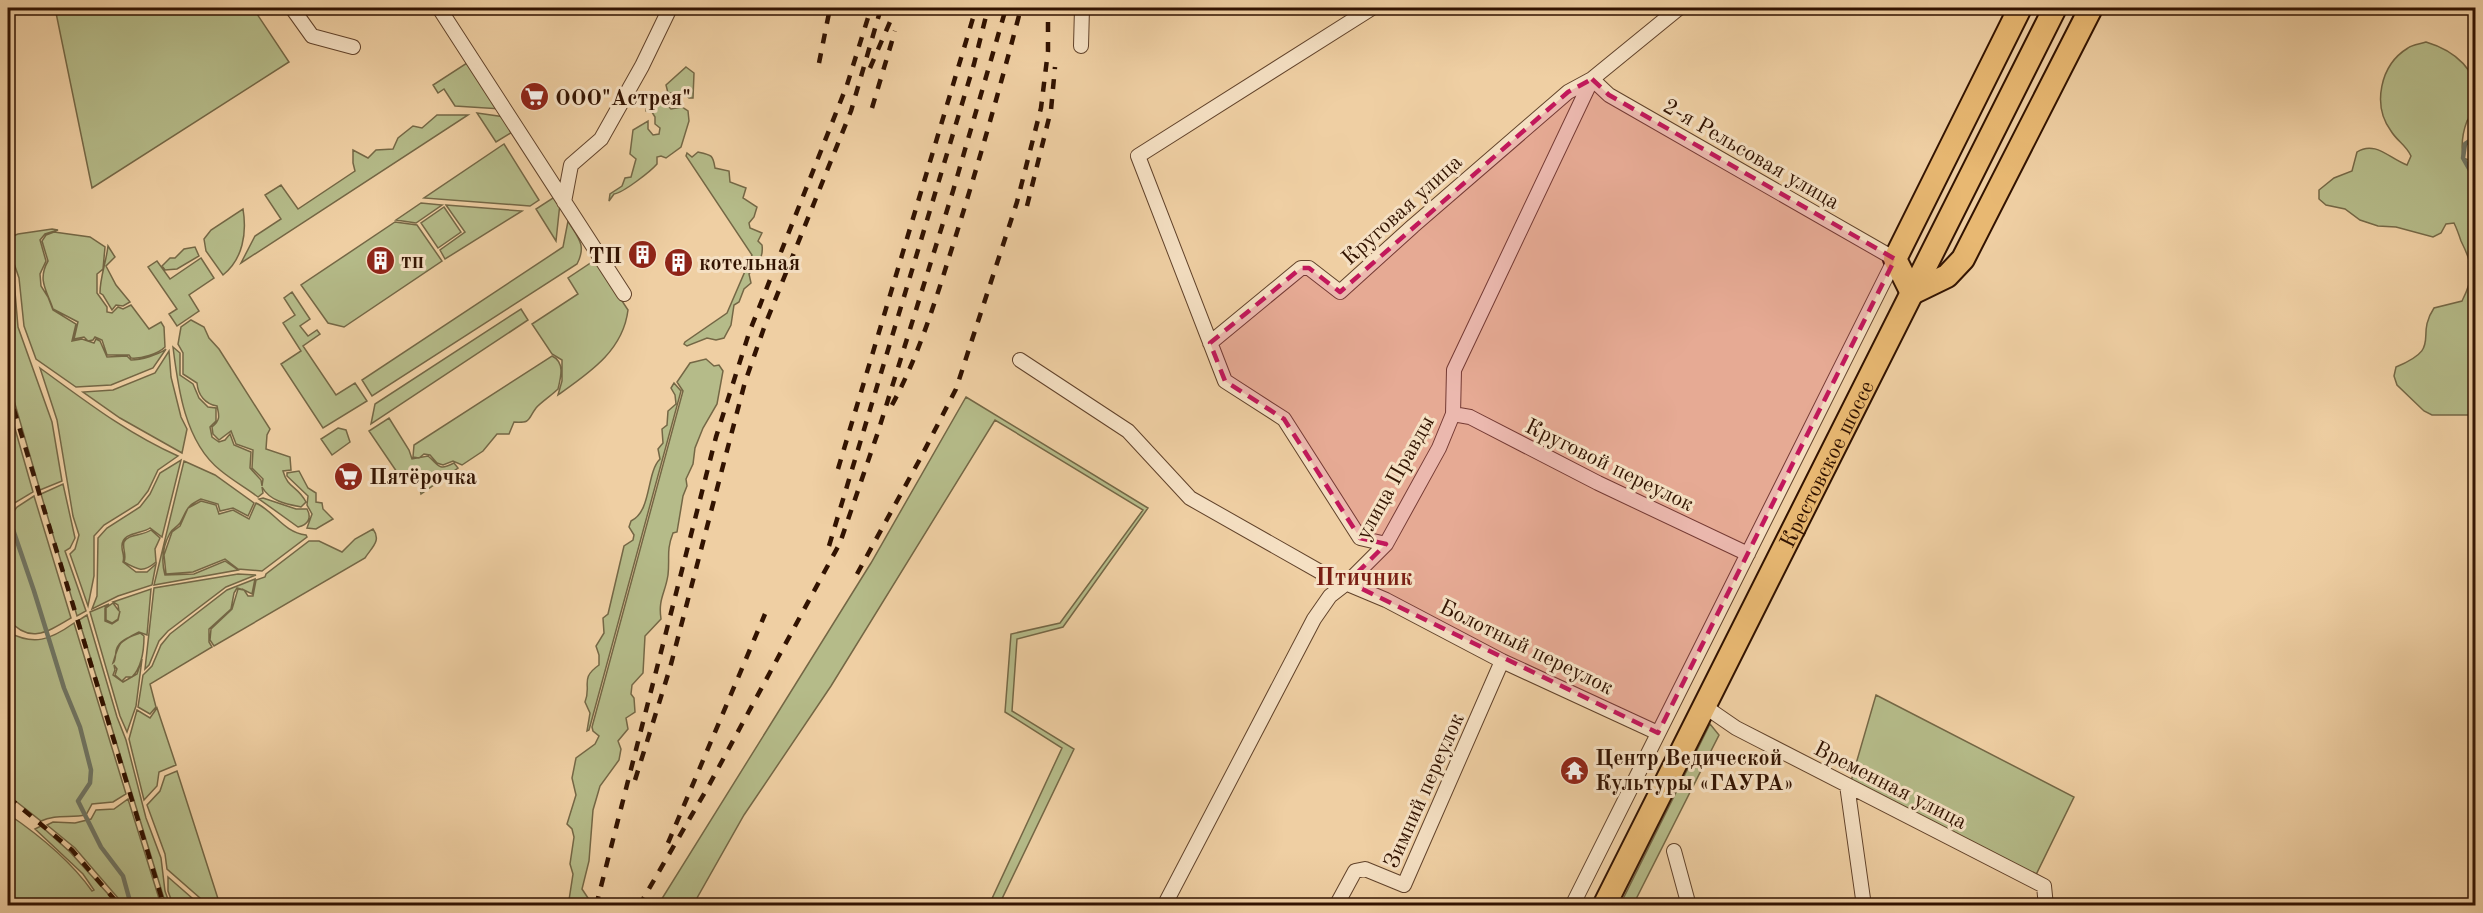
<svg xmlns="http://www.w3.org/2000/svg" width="2483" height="913" font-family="'Old Standard TT',serif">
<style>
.green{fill:#b5bb89;stroke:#746745;stroke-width:1.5}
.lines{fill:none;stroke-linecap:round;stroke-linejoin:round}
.stream{stroke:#707563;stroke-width:4.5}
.street-casing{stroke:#61422a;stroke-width:16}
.primary-casing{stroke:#321301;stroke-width:26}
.street{stroke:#f5e0c3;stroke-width:14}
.primary{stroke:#e8b872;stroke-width:22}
.rail{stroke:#321301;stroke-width:4.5;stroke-dasharray:10 10;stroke-linecap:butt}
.marked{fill:#c2185b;fill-opacity:0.2;stroke:#c2185b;stroke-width:4.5;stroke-dasharray:12 8;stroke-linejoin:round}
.labels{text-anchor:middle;stroke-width:6;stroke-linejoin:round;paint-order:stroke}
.poi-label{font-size:22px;font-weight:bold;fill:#321301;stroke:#f5e0c3;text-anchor:start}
.street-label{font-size:22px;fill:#321301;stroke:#f5e0c3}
.neighbourhood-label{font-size:24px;font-weight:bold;fill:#7a1f14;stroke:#f5e0c3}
</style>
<rect width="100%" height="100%" fill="#efcfa3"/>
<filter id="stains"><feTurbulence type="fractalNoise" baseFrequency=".00333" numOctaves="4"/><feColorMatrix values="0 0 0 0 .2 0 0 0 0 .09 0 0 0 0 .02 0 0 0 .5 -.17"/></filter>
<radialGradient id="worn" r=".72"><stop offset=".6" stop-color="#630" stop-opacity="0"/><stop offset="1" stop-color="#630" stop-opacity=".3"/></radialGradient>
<path class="green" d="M55 8H253L289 62 92 188Z
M2426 42C2453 50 2482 71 2475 104 2474 111 2470 116 2467 121 2462 134 2461 145 2463 158L2475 162V415H2432L2424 411 2397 385 2394 376 2396 367C2444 347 2414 338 2434 308L2462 301C2475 275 2474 267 2461 241 2459 235 2457 229 2454 223L2446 224 2441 233 2433 237 2396 227 2378 226 2360 220 2345 209 2326 205 2319 199V190L2334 178 2352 171 2357 152C2375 140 2390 159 2407 165L2411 156C2406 145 2397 141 2391 131 2372 105 2380 65 2408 48 2412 45 2420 44 2426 42Z
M470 61 501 109 455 106 444 89 438 93 433 85Z
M686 67 694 73 693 98H689L686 95 682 96 677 93H668L666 85Z
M654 101 664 102 671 109 682 107 688 111 689 121 681 147 666 158 661 156 657 157V164C651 171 623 193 614 194L609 201 610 194 622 186 625 178 631 177 636 159 630 154 633 130 648 121V129L653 135 659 134 660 128 655 124V117L652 112 646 111 647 106Z
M477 113 505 117 514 131 496 142Z
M437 115H468L241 263 255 236 281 219 265 195 281 185 298 209 355 171 353 163V150L368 158 376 150 393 149 398 138 413 126 422 128Z
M504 144 539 200 530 206 424 198Z
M698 152C712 155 713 155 715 168L729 171 730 182 746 188 743 198 757 207 754 217 749 223 750 228 762 233 758 241 762 245C764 259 756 264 749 274L751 283 744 289 739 302 734 305 731 325 724 338 716 340 707 338 687 346 684 344 685 342 727 313 752 255 686 156 687 153 692 157Z
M556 196 560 203 556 241 536 209Z
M421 203 442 205 416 223 396 220Z
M446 205 522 211 445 259 440 250 465 232Z
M444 207 461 232 438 248 421 223Z
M243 209C247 233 243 259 223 275L206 251 204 239 211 230Z
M568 221C578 238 587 245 577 264L372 396 362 380 563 247Z
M395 222 417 225 442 261 344 327 328 323 301 285Z
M52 229 58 230 45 234 40 240 46 261 40 274 41 286 48 297 53 310 76 324 72 341 82 339 94 343 96 339 100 341 107 357 127 356 131 360C141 360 158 355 166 349L153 368 111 385 76 387 36 359 24 326 19 278 8 246V238L18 234Z
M54 232 90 237 105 247 103 269 97 274V293L107 307V312L112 313 118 307 123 309 131 305 149 329 161 322 164 327 165 347C158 354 141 359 131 358L129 355H107L102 340 95 337 93 340 88 341 84 337 74 339 78 322 53 309C47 291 37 280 48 261L42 241 46 235Z
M108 246 115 257 106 266 116 285 130 302 123 306 116 305 112 310 103 295 100 293C100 277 106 263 108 246Z
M195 247 199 256 177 269 165 270 162 266 170 258H175L184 249Z
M201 258 214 278 189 295 199 311 177 326 169 314 177 309 148 267 157 261 170 279Z
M595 260 628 310C623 351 589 373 558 395L562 381V360L552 354 532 324 578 294 568 278Z
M8 263 14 280 18 327 52 422 62 481 40 490 8 380Z
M292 292 310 319 300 326 308 336 317 330 320 334 303 346 336 395 355 383 367 401 323 428 281 364 301 351 283 323 295 315 284 298Z
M521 309 528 320 371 424 375 404Z
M191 320 204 327 209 338 219 349 270 429 267 435 266 449 290 457 291 470 283 471C288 489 297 485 306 502L301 507C286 504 270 501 262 487L263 493 258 497C246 488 232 480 220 470 185 442 178 388 173 347L180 353V375L193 384 199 398 208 407 216 408V421L210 427 212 437 219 442 225 440 230 434 234 445 251 452 250 468 261 480 262 486 263 479 252 468 253 450 236 444 231 431 219 440 213 434 212 427C221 420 219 415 217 406 205 404 198 395 197 383L183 374V353L178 344 181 327Z
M169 351 171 377 181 417 187 429 182 453 120 418 83 392 113 390 155 373Z
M552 356C565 362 561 377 558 389 552 395 540 403 536 408 527 420 532 423 514 422L509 434H497L483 451 462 465 453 461 443 465 437 463 430 455 424 454 419 458 413 457 414 445Z
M706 359 714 366 719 365 723 371 717 404 703 428 695 448 693 464 686 479 687 486 683 496 677 532 673 533C666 551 670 557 668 575 665 594 658 599 661 619L645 636 643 673 632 685 631 694 634 698 635 712 626 718 628 729 618 741 621 749 619 760 600 786 593 810 589 861 582 889 588 898 582 905H572L569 900 573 874 570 864 574 837 572 829 567 824 576 795 572 778 576 758 595 744 599 736 593 731 592 727 683 391 677 382 690 363Z
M40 368C84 400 128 434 178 456L158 470 148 491 138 504 104 525 94 536V576L88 606 70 554 75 549 79 535 73 516 57 420Z
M674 383 681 391 589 730 587 731 590 713 585 702C592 685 579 679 599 665V655L596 646 604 633 603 618 608 614 624 546 633 540 634 535 629 527 631 521C652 511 646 473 660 459L658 449 663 443 662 429 667 425 668 411 676 404 675 395 671 388Z
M966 397 1148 508 1063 627 1017 639 1012 711 1074 749 1000 903 1004 905H989L1062 748 1005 712 1011 634 1060 623 1143 510 995 420 831 686 744 815 693 905H658L871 563Z
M8 404 33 492 8 507Z
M389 418 409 450 412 459 428 456C440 466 438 471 454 463L458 468 421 494 419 484 406 476 401 478 369 431Z
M338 428 346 430 350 442 332 455 321 439Z
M181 460 162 537 150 528C142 534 121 532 122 547 122 553 125 555 123 562L136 572H147L156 564 152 585 118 596 92 609 97 596 98 538 107 528 140 507 150 494 160 473Z
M184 461 215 475 254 503 248 516 233 508 220 511 218 504 201 499C185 507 188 509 180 523 177 527 172 529 170 533 163 546 161 561 165 575L194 574 225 561 238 570 154 585Z
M299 471 308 488 316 493V502L322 503 323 509 333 519 316 529 307 528 312 514 307 505 308 496 287 476V473Z
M63 484 75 538 70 548 65 551 86 611 77 616 41 494Z
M34 496 71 618C46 633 29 644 8 619V519L17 507Z
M263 498 296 509H307C312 518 308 525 298 527L259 499Z
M201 501 216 505 219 514 233 510 249 519 256 503C275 512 283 532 306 535L307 537 262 571 238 569 225 559 193 572 166 574 164 555 172 532 180 526 188 508Z
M373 529C382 541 371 548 365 558L214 646 210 640 211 629 232 609 238 589 244 590 237 588 234 593 231 609 209 629V642L212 647 150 684 156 707 150 714 138 707 143 675 152 666 161 645 170 634 227 590 255 579 252 594 244 590 248 596H253L256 580 265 577 266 574 309 541H319L342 552 355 539Z
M151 530 160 538 155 549 156 562C143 573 138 570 124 562 127 555 122 548 124 542 128 534 142 536 151 530Z
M238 574 256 575 226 587 168 631 159 641 149 665 145 669 154 588Z
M151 589 147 635 139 632C119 642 119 642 113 663 117 660 114 652 118 646 122 639 132 636 140 633L144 636C144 650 142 667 132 677H126L122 681 115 675 117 669 114 665 115 670 113 675 123 682 137 674 142 659 136 706 127 732 120 716 90 612 109 604 105 608V621L112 624 118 620 120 611 118 619 112 623 106 620V608L113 603 119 611 118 605 113 602Z
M87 615 117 717 126 740 146 818 161 858 165 891 170 905H166L79 620Z
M74 623 126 794 113 802 92 804 86 815C70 818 55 814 41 821L8 795V632C34 646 50 640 74 623Z
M1876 695 2074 797 2032 883 1849 788Z
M157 708 176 765 159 772 157 786 144 800 129 739 137 710 150 718Z
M1710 724 1719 735 1633 905H1620Z
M177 771 220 905H208L167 869 165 854 147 805 160 791 165 776Z
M128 799 161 905H124L75 848 47 825 53 822 75 823 91 819 96 810 114 809Z
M8 814C39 835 70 860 92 891L94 890 83 874 35 829 41 826 70 852 118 905H8Z
M168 877 200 905H173L168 891Z"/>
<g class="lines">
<path class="stream" d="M2476 137 2465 144 2463 158 2476 181
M8 515 34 591 64 688 80 727 91 770 90 783 78 801 101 847 123 876 131 905"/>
<defs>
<path id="street" d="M292 8 312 36 353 47
M439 8 624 294
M1372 8 1138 156 1225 381 1284 419 1360 538 1386 544
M1081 46 1082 8
M564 202 571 165 601 139 642 66 670 8
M1210 343 1301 268H1309L1340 292 1413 226 1568 92 1592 79 1609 95 1895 259 1572 906
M1020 360 1128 431 1190 498 1324 574 1386 600 1502 661 1658 733
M1453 414 1470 417 1598 483 1748 554
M1704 706 1736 728 2044 886 2046 906
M1847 785 1864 906
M1674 851 1689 906
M1164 906 1314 619 1330 596 1348 582 1386 544 1439 448 1453 414 1454 370 1592 79 1679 8
M1336 906 1355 871 1365 869 1404 885 1502 661"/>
<g id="primary">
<path d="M1912 293 1947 276 1963 259 2091 8"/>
<path d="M1912 293 1895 259 2020 8"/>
<path id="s1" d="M1604 906 2055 8"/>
</g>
</defs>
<use href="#street" class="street-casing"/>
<use href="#primary" class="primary-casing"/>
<use href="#street" class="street"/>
<use href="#primary" class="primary"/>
<path class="rail" d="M819 63 830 8
M870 68 896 8
M872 108 895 31
M1027 206 1051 110 1055 67
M8 390 164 906
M892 405C919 355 935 302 952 248 977 169 1000 88 1021 8
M838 469 976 8
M829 546 974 64 988 8
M857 574 920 459 956 389 1017 202 1041 108 1048 51V8
M635 780 670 668 745 382 765 325 851 111 881 8
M8 797 72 850 120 906
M668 843 765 614
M596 906 716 437 749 333 847 85 871 8
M639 906 708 787 840 543 878 432 953 191 1006 8"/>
</g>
<path class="marked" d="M1592 79 1609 95 1895 259 1658 733 1348 582 1386 544 1360 538 1284 419 1225 381 1210 343 1301 268H1309L1340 292 1568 92Z"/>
<defs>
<symbol id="supermarket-disc" viewBox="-11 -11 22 22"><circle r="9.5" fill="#8f2418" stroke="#f5e0c3"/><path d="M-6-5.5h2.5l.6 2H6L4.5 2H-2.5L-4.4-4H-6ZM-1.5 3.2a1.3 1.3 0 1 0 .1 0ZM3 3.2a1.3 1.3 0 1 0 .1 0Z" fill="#fff"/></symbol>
<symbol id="building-disc" viewBox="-11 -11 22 22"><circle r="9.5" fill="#8f2418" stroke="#f5e0c3"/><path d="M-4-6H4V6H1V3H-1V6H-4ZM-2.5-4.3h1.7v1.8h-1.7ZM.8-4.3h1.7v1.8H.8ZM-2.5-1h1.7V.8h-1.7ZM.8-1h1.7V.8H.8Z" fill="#fff"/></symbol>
<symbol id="temple-disc" viewBox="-11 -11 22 22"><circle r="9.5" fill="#8f2418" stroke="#f5e0c3"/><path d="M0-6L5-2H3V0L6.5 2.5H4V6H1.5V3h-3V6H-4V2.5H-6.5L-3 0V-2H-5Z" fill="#fff"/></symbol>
</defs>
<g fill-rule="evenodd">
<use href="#supermarket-disc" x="518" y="80" width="33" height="33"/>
<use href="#building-disc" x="626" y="238" width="33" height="33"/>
<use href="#building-disc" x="364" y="244" width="33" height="33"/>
<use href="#building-disc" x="662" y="246" width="33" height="33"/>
<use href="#supermarket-disc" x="332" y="460" width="33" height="33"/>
<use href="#temple-disc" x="1558" y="754" width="33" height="33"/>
</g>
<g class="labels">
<g class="poi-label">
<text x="555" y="105">ООО"Астрея"</text>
<text x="622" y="263" text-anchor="end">ТП</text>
<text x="401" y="268">тп</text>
<text x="699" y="270">котельная</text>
<text x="369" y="484">Пятёрочка</text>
<text x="1595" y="765">Центр Ведической<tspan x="1595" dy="25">Культуры «ГАУРА»</tspan></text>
</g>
<g class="street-label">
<text transform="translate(1752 153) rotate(30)" y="8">2-я Рельсовая улица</text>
<text transform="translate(1401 209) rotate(-42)" y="8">Круговая улица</text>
<text transform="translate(1610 464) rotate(26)" y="8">Круговой переулок</text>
<text dy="8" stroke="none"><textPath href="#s1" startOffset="495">Крестовское шоссе</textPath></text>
<text transform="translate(1394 477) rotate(-61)" y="8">улица Правды</text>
<text transform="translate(1527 646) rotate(26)" y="8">Болотный переулок</text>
<text transform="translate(1891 784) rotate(27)" y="8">Временная улица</text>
<text transform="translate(1423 790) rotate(-66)" y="8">Зимний переулок</text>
</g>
<g class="neighbourhood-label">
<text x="1364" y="585">Птичник</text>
</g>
</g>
<rect width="2483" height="913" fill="none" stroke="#efcfa3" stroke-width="30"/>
<rect x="9" y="9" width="2465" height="895" fill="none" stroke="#321301" stroke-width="3"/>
<rect x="15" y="15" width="2453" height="883" fill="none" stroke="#321301" stroke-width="1.5"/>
<rect width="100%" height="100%" filter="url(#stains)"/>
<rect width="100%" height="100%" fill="url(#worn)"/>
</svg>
